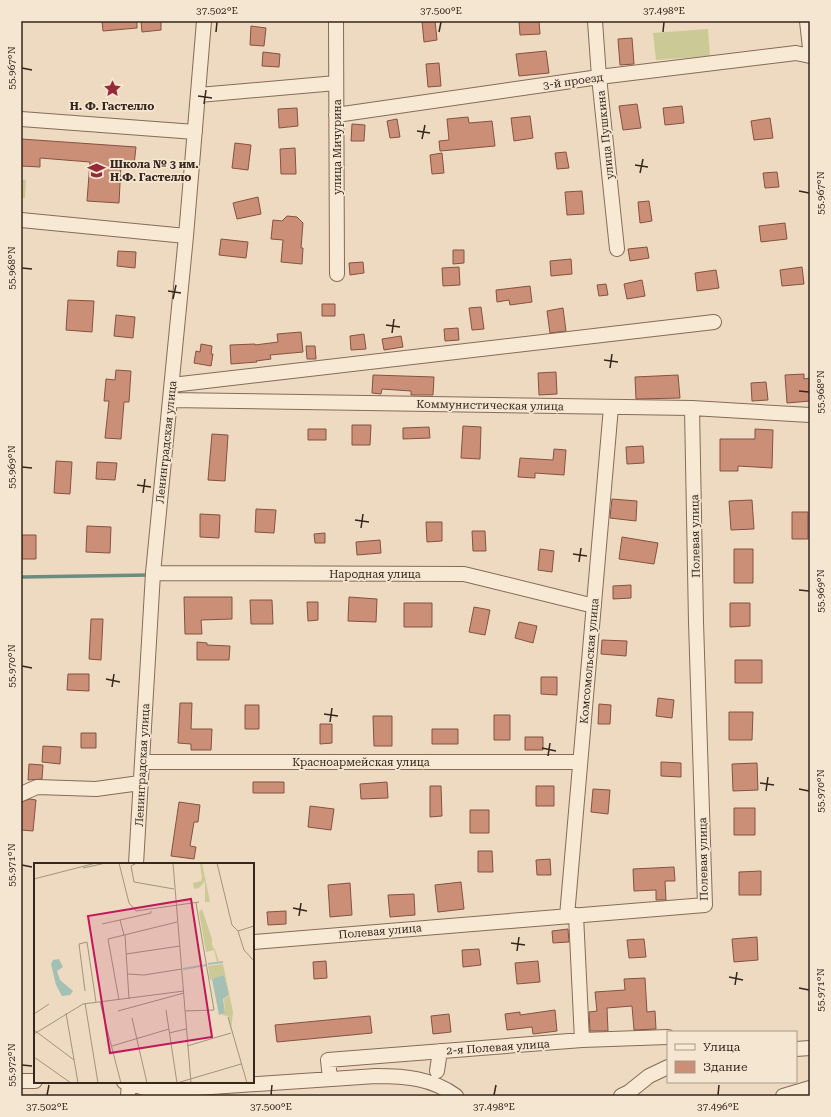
<svg xmlns="http://www.w3.org/2000/svg" width="831" height="1117" font-family="'Roboto Serif',serif">
<style>
.green{fill:#cbca96}
.lines{fill:none;stroke-linecap:round;stroke-linejoin:round}
.stream{stroke:#6b8d80;stroke-width:3.5}
.building{fill:#cb8f78;stroke:#85523f}
.minor-casing{stroke:#866b59;stroke-width:16}
.minor{stroke:#f8e9d4;stroke-width:14}
.ticks{fill:none;stroke:#36261d;stroke-width:1.5}
.labels{text-anchor:middle;stroke-width:3.5;stroke-linejoin:round;paint-order:stroke}
.street-label{font-size:11px;fill:#36261d;stroke:#f5e6d1}
.poi-label{font-size:11px;font-weight:bold;fill:#36261d;stroke:#f5e6d1}
.inset-river{fill:none;stroke:#a4c0b4;stroke-width:2}
.inset-road{fill:none;stroke:#a4927f;stroke-width:1}
.view{fill:#c2185b;fill-opacity:0.15;stroke:#c2185b;stroke-width:2}
.inset-edge{fill:none;stroke:#36261d;stroke-width:2}
.neatline{fill:none;stroke:#36261d;stroke-width:1.5}
.ticks-label{font-size:10px;text-anchor:middle;fill:#36261d}
</style>
<rect width="100%" height="100%" fill="#eddac1"/>
<path class="green" d="M708 29 710 56 656 60 653 33Z
M21 179 26 180 25 198H21Z"/>
<g class="lines">
<path class="stream" d="M21 577 150 575"/>
</g>
<path class="building" d="M102 21H137V28L103 31Z
M141 21H161V30L142 32Z
M422 21H435L437 40 424 42Z
M519 21H539L540 34 520 35Z
M251 26 266 28 264 46 250 45Z
M632 38 634 64 620 65 618 39Z
M546 51 549 73 519 76 516 54Z
M263 52 280 54 279 67 262 66Z
M439 63 441 86 428 87 426 64Z
M637 104 641 128 623 130 619 106Z
M682 106 684 123 665 125 663 108Z
M297 108 298 126 279 128 278 109Z
M530 116 533 138 514 141 511 118Z
M468 117 469 123 492 121 495 146 440 151 439 141 449 140 447 119Z
M770 118 773 138 754 140 751 121Z
M397 119 400 137 390 138 387 121Z
M352 124 365 125 364 141H351Z
M21 139 136 147 134 165 121 164 119 203 87 201 90 162 40 158V167L21 166Z
M235 143 251 145 248 170 232 168Z
M295 148 296 174H281L280 149Z
M566 152 569 168 557 169 555 153Z
M442 153 444 173 432 174 430 155Z
M777 172 779 187 765 188 763 173Z
M582 191 584 214 567 215 565 192Z
M258 197 261 214 237 219 233 203Z
M649 201 652 221 640 223 638 202Z
M287 216 297 217 303 223 301 248H303L302 264 281 262 283 240 271 239 273 220 282 221Z
M785 223 787 239 761 242 759 226Z
M221 239 248 242 246 258 219 255Z
M647 247 649 258 630 261 628 249Z
M453 250H464V263L453 264Z
M118 251 136 252 135 268 117 266Z
M571 259 572 274 551 276 550 261Z
M363 262 364 273 350 275 349 263Z
M459 267 460 285 443 286 442 268Z
M802 267 804 284 782 286 780 270Z
M716 270 719 288 697 291 695 273Z
M642 280 645 296 627 299 624 284Z
M606 284 608 295 599 296 597 285Z
M530 286 532 302 510 305 509 300 497 302 496 290Z
M68 300 94 301 92 332 66 330Z
M322 304H335V316H322Z
M481 307 484 329 472 330 469 308Z
M563 308 566 331 550 333 547 311Z
M116 315 135 317 133 338 114 336Z
M458 328 459 340 445 341 444 329Z
M301 332 303 352 270 355 271 359 256 361 257 362 231 364 230 345 255 344V345L278 342 277 334Z
M364 334 366 349 351 350 350 336Z
M401 336 403 347 384 350 382 339Z
M201 344 212 346 211 354H213L211 366 194 363 196 351 200 352Z
M306 346H315L316 359H307Z
M116 370 131 371 129 402H124L121 439 105 438 109 401H104L106 379 115 380Z
M556 372 557 394 539 395 538 373Z
M804 374V379L810 378V401L787 403 785 375Z
M373 375 434 377 433 395H411V391L382 389 381 394 372 393Z
M678 375 680 398 636 399 635 377Z
M766 382 768 400 752 401 751 383Z
M352 425H371L370 445H352Z
M463 426 481 427 480 459 461 458Z
M429 427 430 438 403 439V428Z
M308 429H326V440H308Z
M755 429 773 430 772 468 738 466V471H720V439H755Z
M212 434 228 435 225 481 208 480Z
M643 446 644 463 627 464 626 447Z
M554 449 566 450 564 475 535 473V478L518 477 520 458 553 460Z
M56 461 72 462 70 494 54 493Z
M97 462 117 463 115 480 96 479Z
M612 499 637 501 636 521 610 518Z
M752 500 754 529 731 530 729 501Z
M256 509 276 510 274 533 255 532Z
M792 512H808V539H792Z
M200 514 220 515 219 538 200 537Z
M426 522H442V541L427 542Z
M87 526 111 527 110 553 86 552Z
M472 531H485L486 551H473Z
M325 533V543H315L314 534Z
M22 535H36V559H22Z
M622 537 658 543 654 564 619 559Z
M380 540 381 553 357 555 356 542Z
M540 549 554 551 552 572 538 570Z
M734 549H753V583H734Z
M631 585V598L613 599V586Z
M184 597H232V619L201 620 202 634H185Z
M349 597 377 599 376 622 348 621Z
M250 600H272L273 624H251Z
M307 602H318V620L308 621Z
M404 603H432V627H404Z
M730 603H750V626L730 627Z
M474 607 490 610 485 635 469 632Z
M91 619H103L101 660 89 659Z
M519 622 537 626 533 643 515 638Z
M602 640 627 641 626 656 601 654Z
M197 642 207 643V645L230 646 229 660H197Z
M735 660H762V683H735Z
M68 674H89V691L67 690Z
M541 677H557V695L541 694Z
M658 698 674 700 672 718 656 716Z
M180 703H192L191 729H212L211 750H191V744L178 743Z
M599 704 611 705 610 724H598Z
M245 705H259V729H245Z
M729 712H753L752 740H729Z
M494 715H510V740H494Z
M373 716H392V746H374Z
M320 724H332V743L320 744Z
M432 729H458V744H432Z
M81 733H96V748H81Z
M525 737H543V750H525Z
M43 746 61 747 60 764 42 762Z
M661 762 681 763V777L661 776Z
M757 763 758 790 733 791 732 764Z
M29 764 43 765 42 779 28 780Z
M253 782H284V793H253Z
M387 782 388 798 361 799 360 784Z
M430 786H441L442 816 430 817Z
M536 786H554V806H536Z
M593 789 610 790 608 814 591 812Z
M30 799 36 800 33 831 21 830V802Z
M179 802 200 805 198 822H194L190 846 196 847 194 859 171 856Z
M310 806 334 809 331 830 308 827Z
M734 808H755V835H734Z
M470 810H489V833H470Z
M478 851H492L493 872H478Z
M550 859 551 875H537L536 860Z
M674 867 675 881H665L666 900H656V890L634 891 633 869Z
M761 871V895H739V872Z
M461 882 464 909 438 912 435 885Z
M350 883 352 915 330 917 328 885Z
M414 894 415 915 390 917 388 895Z
M286 911V924L268 925 267 912Z
M568 929 569 942 553 943 552 931Z
M757 937 758 960 734 962 732 939Z
M644 939 646 957 629 958 627 940Z
M479 949 481 965 463 967 462 950Z
M326 961 327 978 314 979 313 962Z
M538 961 540 982 517 984 515 963Z
M645 978 647 1012 655 1011 656 1029 634 1030 632 1006 607 1008 608 1031H590L589 1012 597 1011 595 992 625 990 624 979Z
M555 1010 557 1031 533 1034 532 1027 507 1030 505 1014 520 1012V1015Z
M449 1014 451 1032 433 1034 431 1016Z
M370 1016 372 1033 277 1042 275 1025Z"/>
<g class="lines">
<defs>
<path id="minor" d="M336 21 337 274
M595 21 599 77 617 249
M807 21 810 48
M199 95 336 83
M336 115 599 77 796 53 810 56
M21 119 195 132
M21 220 186 236
M172 385 714 322
M170 400 692 408 810 415
M153 573 464 574 594 606
M142 762H580
M21 794 37 787 96 789 140 783
M136 864 153 573 186 236 204 21
M576 915 582 1040
M567 916 611 407
M253 942 705 905 696 622 692 408
M796 1049 810 1048
M437 1071 440 1051
M330 1079 328 1060 582 1040 668 1037
M21 1081H35
M124 1082 148 1089 167 1090 376 1076C405 1076 432 1078 456 1096
M128 1096 129 1082
M621 1096 629 1092 649 1076 668 1067
M783 1096 810 1088"/>
</defs>
<use href="#minor" class="minor-casing"/>
<use href="#minor" class="minor"/>
</g>
<path class="ticks" d="M216 32 217 22M439 32 441 22M663 32 664 22M22 68 32 70M198 96 212 98M204 104 206 90M417 131 430 133M422 139 425 125M635 165 648 167M640 173 643 159M799 191 809 193M22 268 32 269M168 291 181 293M173 299 176 285M386 325 400 327M392 333 394 319M604 360 618 362M610 368 612 354M799 391 809 392M22 467 32 468M137 485 151 487M143 493 145 479M355 520 369 522M361 528 363 514M573 554 587 556M579 562 581 548M799 590 809 591M22 666 32 668M106 679 120 682M112 687 114 674M324 714 338 716M330 722 332 708M542 748 556 751M548 756 550 743M760 783 774 785M799 789 809 791M766 791 768 777M22 865 32 867M293 908 307 911M299 916 301 903M511 943 525 945M517 951 519 937M729 977 743 980M735 985 737 972M799 988 809 990M22 1065 32 1066M47 1095 49 1085M271 1095 272 1085M494 1095 496 1085M718 1095 719 1085"/>
<defs>
<symbol id="sight-bare" viewBox="-9 -9 18 18"><path d="M0-6L1.8-2.2L6-1.7L2.9 1.2L3.7 5.4L0 3.3L-3.7 5.4L-2.9 1.2L-6-1.7L-1.8-2.2Z" fill="#952a39" stroke="#f5e6d1" stroke-width="2.5" paint-order="stroke"/></symbol>
<symbol id="school-bare" viewBox="-9 -9 18 18"><path d="M0-5L7-2L0 1L-7-2ZM-4 1L0 2.5L4 1V4Q0 6-4 4Z" fill="#952a39" stroke="#f5e6d1" stroke-width="2.5" paint-order="stroke"/></symbol>
</defs>
<g fill-rule="evenodd">
<use href="#sight-bare" x="100" y="76" width="25" height="25"/>
<use href="#school-bare" x="84" y="158" width="25" height="25"/>
</g>
<g class="labels">
<g class="street-label">
<text transform="translate(573 81) rotate(-8)" y="4">3-й проезд</text>
<text transform="translate(605 135) rotate(-96)" y="4">улица Пушкина</text>
<text transform="translate(337 147) rotate(-90)" y="4">улица Мичурина</text>
<text transform="translate(490 405) rotate(1)" y="4">Коммунистическая улица</text>
<text transform="translate(166 442) rotate(-84)" y="4">Ленинградская улица</text>
<text transform="translate(695 536) rotate(-91)" y="4">Полевая улица</text>
<text x="375" y="578">Народная улица</text>
<text transform="translate(589 661) rotate(-85)" y="4">Комсомольская улица</text>
<text x="361" y="766">Красноармейская улица</text>
<text transform="translate(142 765) rotate(-87)" y="4">Ленинградская улица</text>
<text transform="translate(703 859) rotate(-91)" y="4">Полевая улица</text>
<text transform="translate(380 931) rotate(-5)" y="4">Полевая улица</text>
<text transform="translate(498 1047) rotate(-4)" y="4">2-я Полевая улица</text>
</g>
<g class="poi-label">
<text x="112" y="110">Н. Ф. Гастелло</text>
<text x="110" y="168" text-anchor="start">Школа № 3 им.<tspan x="110" dy="13">Н.Ф. Гастелло</tspan></text>
</g>
</g>
<g transform="translate(34 863)">
<rect width="220" height="220" fill="#eddac1"/>
<path d="M166 0H168L176 39H171V18L165 25 160 26 159 20 167 18 168 15ZM168 46 178 76V82L182 89 185 99H183L180 87 172 89 165 49ZM189 101 199 149 197 167 194 153 188 152 191 150 190 136 195 133 190 112 176 117 174 103Z" fill="#cbca96"/>
<path d="M25 96 29 104 23 108 26 117 39 128 36 132 28 133 22 122 17 101 19 97ZM190 112 195 132 189 136 191 150 185 152 178 116Z" fill="#a4c0b4"/>
<path class="inset-river" d="M174 101 189 99M149 106 172 102"/>
<path class="inset-road" d="M85 0 95 40 102 48 165 39M103 0 97 3 100 19 140 26M139 0 157 220M183 0 198 62 204 68M49 5 72 0M0 16 62 0M86 57 90 72M68 61 117 50V48M204 68 210 87 220 98M204 68 220 63M91 72 95 136M92 91 146 83M94 111 110 112 148 106M51 128 45 81 53 79 62 139M85 137 74 76 143 59M66 139 87 220M51 140 64 220M132 147 143 220M84 148 150 130M151 148 180 147 162 40M32 150 44 220M0 151 15 141M194 154 213 220M98 155 113 220M0 167 40 197M135 170 152 166M0 171 49 141 150 128M78 183 135 166M153 183 197 170M0 194 37 220M143 220 207 201"/>
<path class="view" d="M157 36 178 174 76 190 54 53Z"/>
<rect width="220" height="220" class="inset-edge"/>
</g>
<rect width="831" height="1117" fill="none" stroke="#f5e6d1" stroke-width="44"/>
<rect x="667" y="1031" width="130" height="52" fill="#f5e6d1" stroke="#a99989"/>
<rect x="675" y="1044" width="20" height="6" fill="#f8e9d4" stroke="#a99989"/>
<text x="703" y="1051" font-size="12" fill="#36261d">Улица</text>
<rect x="675" y="1061" width="20" height="12" fill="#cb8f78" stroke="#a99989"/>
<text x="703" y="1071" font-size="12" fill="#36261d">Здание</text>
<rect x="22" y="22" width="787" height="1073" class="neatline"/>
<g class="ticks-label">
<text x="217" y="14">37.502°E</text>
<text x="441" y="14">37.500°E</text>
<text x="664" y="14">37.498°E</text>
<text transform="translate(11 68) rotate(-90)" y="4">55.967°N</text>
<text transform="translate(820 193) rotate(-90)" y="4">55.967°N</text>
<text transform="translate(11 268) rotate(-90)" y="4">55.968°N</text>
<text transform="translate(820 392) rotate(-90)" y="4">55.968°N</text>
<text transform="translate(11 467) rotate(-90)" y="4">55.969°N</text>
<text transform="translate(820 591) rotate(-90)" y="4">55.969°N</text>
<text transform="translate(11 666) rotate(-90)" y="4">55.970°N</text>
<text transform="translate(820 791) rotate(-90)" y="4">55.970°N</text>
<text transform="translate(11 865) rotate(-90)" y="4">55.971°N</text>
<text transform="translate(820 990) rotate(-90)" y="4">55.971°N</text>
<text transform="translate(11 1065) rotate(-90)" y="4">55.972°N</text>
<text x="47" y="1110">37.502°E</text>
<text x="271" y="1110">37.500°E</text>
<text x="494" y="1110">37.498°E</text>
<text x="718" y="1110">37.496°E</text>
</g>
</svg>
